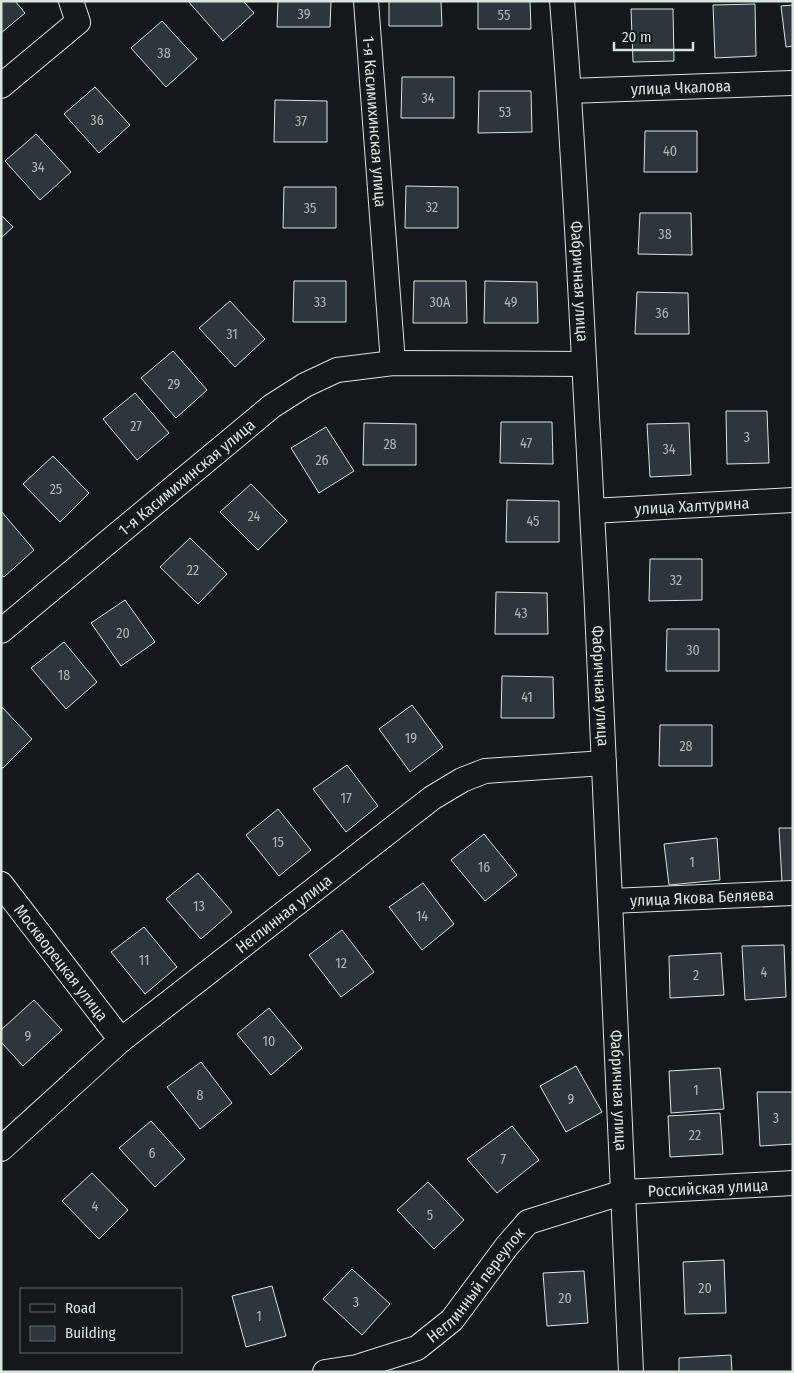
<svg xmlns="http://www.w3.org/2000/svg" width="794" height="1373" font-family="'Fira Sans Condensed',sans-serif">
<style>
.building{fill:#2c363c;stroke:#d8e6dc}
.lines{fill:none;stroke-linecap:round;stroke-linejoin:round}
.street-casing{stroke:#d8e6dc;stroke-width:26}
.street{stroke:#14181c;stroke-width:24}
.labels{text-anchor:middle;stroke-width:4;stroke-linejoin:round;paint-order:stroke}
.number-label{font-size:14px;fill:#adbab4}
.street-label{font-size:16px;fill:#d8e6dc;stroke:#14181c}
</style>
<rect width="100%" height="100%" fill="#14181c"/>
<path class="building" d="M1 1H15L25 13 1 33Z
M188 1H243L254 13 223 41Z
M278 1H331L330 27H277Z
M389 1H441L442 26H389Z
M478 1H530L531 29H478Z
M755 4 756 56 715 58 713 5Z
M793 5V46L786 47 781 6Z
M631 9H673L674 61 633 62Z
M162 21 197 59 166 87 131 48Z
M402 77H454V118H401Z
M95 87 130 125 99 153 64 114Z
M479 91H531L532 132 478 133Z
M275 100 327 101V142H274Z
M645 131H697V172H644Z
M36 134 71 172 40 200 5 161Z
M406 186 458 187V228H405Z
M284 187H336V228H283Z
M640 213H691L692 255 638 254Z
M1 215 13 227 1 238Z
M294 281H346V322H293Z
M414 281H466L467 323H413Z
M485 281 537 282 538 323H484Z
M637 292 688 293 689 334H635Z
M230 301 265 339 235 367 199 328Z
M173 351 207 390 176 418 141 378Z
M135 393 169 433 137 460 103 419Z
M726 411H767L769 463 727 464Z
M501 422H552L553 464 500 463Z
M364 423 416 424V465H363Z
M689 423 691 475 650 477 647 424Z
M326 427 354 471 319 493 291 448Z
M53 456 89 493 60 522 23 484Z
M251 484 287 521 258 550 220 512Z
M507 500 559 501V542H506Z
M1 511 34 550 4 577 1 575Z
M190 538 227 574 198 604 160 567Z
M650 559H702V600L649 601Z
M496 592 547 593 548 634H495Z
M125 600 155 642 121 666 91 623Z
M667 629H719V671H666Z
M64 642 97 682 66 709 31 668Z
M502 676 553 677 554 718H501Z
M412 705 443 747 410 772 379 729Z
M1 706 32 739 3 768 1 767Z
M660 725H712V766H659Z
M347 765 378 806 346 832 313 789Z
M278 809 311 850 279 876 246 835Z
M779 828H793V881L782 882Z
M484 834 517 875 485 901 451 860Z
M717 838 720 880 669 885 664 844Z
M198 873 232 912 201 939 166 899Z
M423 883 454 924 422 950 389 907Z
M144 927 177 967 145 994 111 952Z
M342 930 374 972 341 997 309 955Z
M784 945 786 997 745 1000 742 946Z
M721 953 724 995 670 998 669 956Z
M34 1000 62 1030 23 1066 1 1042V1030Z
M269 1008 302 1048 271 1075 237 1034Z
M201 1062 232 1103 200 1129 167 1087Z
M576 1066 602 1112 566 1132 540 1086Z
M720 1068 724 1109 671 1113 669 1071Z
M757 1092H793V1144L760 1146Z
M720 1113 723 1154 670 1157 668 1116Z
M151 1121 185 1159 155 1187 119 1148Z
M512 1126 539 1160 497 1193 467 1159Z
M92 1173 128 1210 99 1239 62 1201Z
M428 1182 464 1220 434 1249 397 1210Z
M724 1260 726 1313 685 1314 683 1262Z
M352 1269 390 1304 362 1335 323 1299Z
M584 1271 588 1323 547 1326 543 1273Z
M272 1286 286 1336 246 1347 232 1296Z
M731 1355 732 1372H679V1358Z"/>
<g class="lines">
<defs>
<g id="street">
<path id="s1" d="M366 1 393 363"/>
<path id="s2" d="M562 1C574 146 580 290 588 435 605 747 618 1059 631 1372"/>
<path d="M1 86 78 22 71 1"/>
<path id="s3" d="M569 91 793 83"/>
<path id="s4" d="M592 511 793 500"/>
<path id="s5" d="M1 631 272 406 305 385 337 370 393 363 584 364"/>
<path id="s6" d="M1 884 121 1040"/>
<path id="s7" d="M611 901 793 893"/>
<path id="s8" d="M1 1149 121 1040 432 798 462 780 485 771 604 763"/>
<path id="s9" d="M325 1372 357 1367 417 1348 452 1320 507 1246 528 1222 624 1192 793 1183"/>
</g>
</defs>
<use href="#street" class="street-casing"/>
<use href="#street" class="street"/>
</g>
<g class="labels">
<g class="number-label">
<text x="304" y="19">39</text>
<text x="504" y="20">55</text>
<text x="164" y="58">38</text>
<text x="428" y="103">34</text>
<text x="505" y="117">53</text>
<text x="97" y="125">36</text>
<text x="301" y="126">37</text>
<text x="670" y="156">40</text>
<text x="38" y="172">34</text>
<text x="432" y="212">32</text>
<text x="310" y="213">35</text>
<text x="665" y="239">38</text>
<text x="320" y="307">33</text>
<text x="440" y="307">30А</text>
<text x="511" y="307">49</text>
<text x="662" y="318">36</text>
<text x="232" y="339">31</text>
<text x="174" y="389">29</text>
<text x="136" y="431">27</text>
<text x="747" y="442">3</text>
<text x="526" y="448">47</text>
<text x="390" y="449">28</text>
<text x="669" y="454">34</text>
<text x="322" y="465">26</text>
<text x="56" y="494">25</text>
<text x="254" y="521">24</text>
<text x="533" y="526">45</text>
<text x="193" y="575">22</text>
<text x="676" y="585">32</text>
<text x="521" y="618">43</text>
<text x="123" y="638">20</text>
<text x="693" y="655">30</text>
<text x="64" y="680">18</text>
<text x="527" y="702">41</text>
<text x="411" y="743">19</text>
<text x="686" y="751">28</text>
<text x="346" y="803">17</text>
<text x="278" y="847">15</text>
<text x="692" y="867">1</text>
<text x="484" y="872">16</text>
<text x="199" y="911">13</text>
<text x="422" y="921">14</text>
<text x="144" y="965">11</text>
<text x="341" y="968">12</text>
<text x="764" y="977">4</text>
<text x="696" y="980">2</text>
<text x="28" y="1041">9</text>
<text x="269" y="1046">10</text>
<text x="696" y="1095">1</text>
<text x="200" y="1100">8</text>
<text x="571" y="1104">9</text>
<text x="776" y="1123">3</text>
<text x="695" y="1140">22</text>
<text x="152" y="1158">6</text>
<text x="503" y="1164">7</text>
<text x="95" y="1211">4</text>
<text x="430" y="1220">5</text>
<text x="705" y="1293">20</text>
<text x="565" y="1303">20</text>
<text x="356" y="1307">3</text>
<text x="259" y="1321">1</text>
</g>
<g class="street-label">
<text dy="6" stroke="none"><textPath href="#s3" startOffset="112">улица Чкалова</textPath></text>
<text dy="6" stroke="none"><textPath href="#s1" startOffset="121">1-я Касимихинская улица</textPath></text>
<text dy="6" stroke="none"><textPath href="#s2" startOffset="281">Фабричная улица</textPath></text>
<text dy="6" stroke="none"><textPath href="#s5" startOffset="241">1-я Касимихинская улица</textPath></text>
<text dy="6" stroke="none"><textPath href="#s4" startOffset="100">улица Халтурина</textPath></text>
<text dy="6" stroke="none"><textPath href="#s2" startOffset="686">Фабричная улица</textPath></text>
<text dy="6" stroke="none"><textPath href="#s7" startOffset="91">улица Якова Беляева</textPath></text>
<text dy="6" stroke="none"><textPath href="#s8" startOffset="368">Неглинная улица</textPath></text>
<text dy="6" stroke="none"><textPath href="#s6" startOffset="99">Москворецкая улица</textPath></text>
<text dy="6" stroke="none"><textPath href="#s2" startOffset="1091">Фабричная улица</textPath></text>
<text dy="6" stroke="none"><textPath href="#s9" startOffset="449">Российская улица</textPath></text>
<text dy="6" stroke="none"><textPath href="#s9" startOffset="182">Неглинный переулок</textPath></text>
</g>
</g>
<rect width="794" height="1373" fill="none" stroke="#d8e6dc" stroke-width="5"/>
<rect x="20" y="1288" width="162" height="65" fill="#14181c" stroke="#626a69"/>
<rect x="30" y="1304" width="25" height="8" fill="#14181c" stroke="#626a69"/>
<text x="65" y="1313" font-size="15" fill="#d8e6dc">Road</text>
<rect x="30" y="1326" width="25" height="15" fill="#2c363c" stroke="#626a69"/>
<text x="65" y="1338" font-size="15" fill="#d8e6dc">Building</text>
<path d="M614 42v8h79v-8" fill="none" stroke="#d8e6dc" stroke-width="2.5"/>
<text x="622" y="42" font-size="15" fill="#d8e6dc" stroke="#14181c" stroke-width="4" paint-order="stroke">20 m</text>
</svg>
